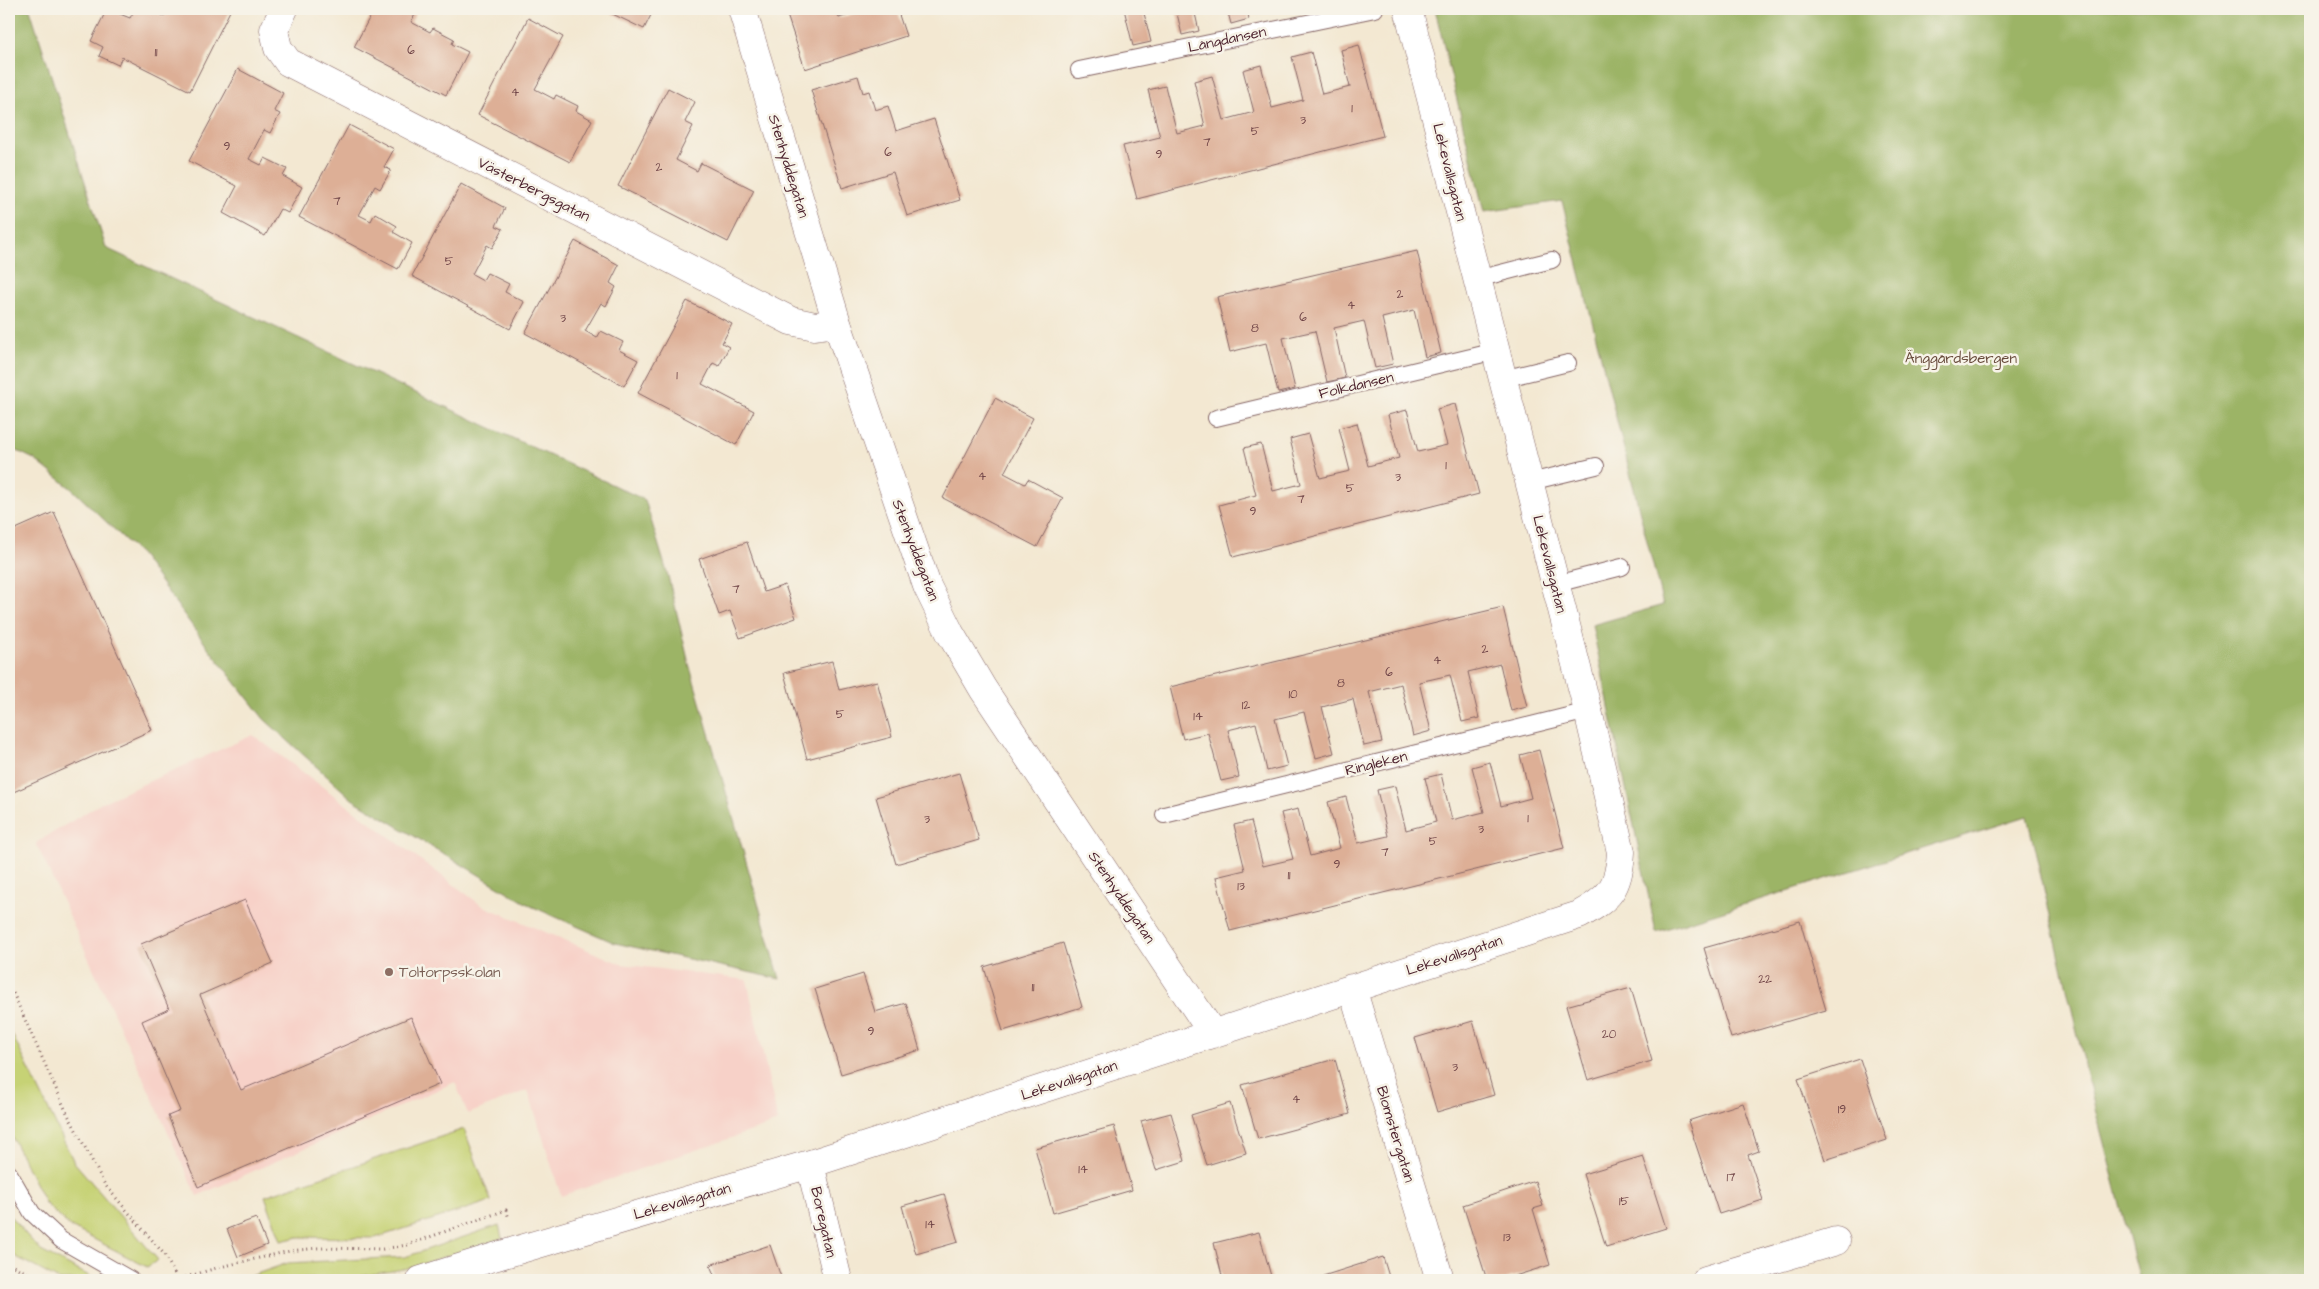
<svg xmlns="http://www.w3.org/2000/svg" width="2319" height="1289" font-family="'Architects Daughter',sans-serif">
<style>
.built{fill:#f7d1c8}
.green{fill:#c6d274;stroke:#887850}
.forest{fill:#9cb466;stroke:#736a48}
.building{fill:#ddaf96}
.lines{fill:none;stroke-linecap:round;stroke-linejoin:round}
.service-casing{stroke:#856565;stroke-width:18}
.minor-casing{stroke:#856565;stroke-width:29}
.path{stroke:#856565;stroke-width:3;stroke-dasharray:1 4;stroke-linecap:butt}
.service{stroke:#fff;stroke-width:16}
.minor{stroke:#fff;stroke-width:28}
.education-dot{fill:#8d6e63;stroke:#f7f3e8;stroke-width:2}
.labels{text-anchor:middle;stroke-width:5;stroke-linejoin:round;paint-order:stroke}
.number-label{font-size:12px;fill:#6f4346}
.street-label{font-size:15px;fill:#4a1f2b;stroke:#f7f3e8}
.park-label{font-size:15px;fill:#694c3d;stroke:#f7f3e8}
.education-label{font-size:15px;fill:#785e54;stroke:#f7f3e8;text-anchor:start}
</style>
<rect width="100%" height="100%" fill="#f7f3e8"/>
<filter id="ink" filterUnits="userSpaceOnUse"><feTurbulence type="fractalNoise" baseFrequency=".02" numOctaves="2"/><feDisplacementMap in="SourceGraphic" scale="10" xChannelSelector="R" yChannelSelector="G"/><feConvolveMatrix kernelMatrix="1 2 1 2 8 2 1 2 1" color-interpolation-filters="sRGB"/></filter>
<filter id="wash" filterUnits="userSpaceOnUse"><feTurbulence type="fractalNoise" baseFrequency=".0096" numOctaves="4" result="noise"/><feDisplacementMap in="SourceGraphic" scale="20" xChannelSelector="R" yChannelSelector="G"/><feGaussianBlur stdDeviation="1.12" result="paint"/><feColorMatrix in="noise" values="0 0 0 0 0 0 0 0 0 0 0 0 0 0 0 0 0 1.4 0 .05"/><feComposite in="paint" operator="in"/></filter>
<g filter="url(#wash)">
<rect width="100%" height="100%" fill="#f3e8d2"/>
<path class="built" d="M253 735 481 905 621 964 747 980 778 1122 561 1196 528 1090 468 1114 455 1082 197 1196 36 843 103 802Z"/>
<path class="green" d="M9 1028 74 1162 158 1260 147 1267 69 1226 45 1203 9 1131Z
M464 1129 491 1201 375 1238 298 1237 281 1241 265 1196Z
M9 1215 41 1251 97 1280H59L9 1253Z
M499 1225 502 1238 409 1268 339 1280 305 1278 298 1280H239L288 1263 405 1257Z"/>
<path class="forest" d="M9 9H30L106 248 645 500 668 576 689 664 780 979 615 943 531 906 352 799 264 719 206 645 141 555 73 490 34 459 9 447Z
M1435 9H2310V1280H2140L2095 1109 2027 816 1656 932 1592 625 1663 605 1562 201 1484 212Z"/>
<g id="blocks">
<path class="building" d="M107 9 130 18 135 9H148L164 16 168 9H231L190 91 122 57 118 65 99 56 103 47 91 41Z
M374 9H418L411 22 430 32 433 28 454 39 452 44 468 52 446 95 354 47Z
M602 9H654L644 29Z
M785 9H836L839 18 869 9H897L906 36 805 69Z
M1124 9H1143L1151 42 1133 46Z
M1176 9H1194L1199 31 1182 35Z
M1227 9H1247L1249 19 1231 24Z
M528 18 563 37 535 89 554 99 556 95 578 106 576 111 592 120 570 162 478 115Z
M1359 45 1383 136 1137 199 1123 146 1160 137 1148 90 1165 86 1177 133 1205 126 1194 81 1212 76 1224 120 1254 112 1243 70 1261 65 1272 108 1303 100 1292 57 1311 52 1322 94 1350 87 1341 50Z
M238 69 283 93 274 111 280 114 270 133 264 130 249 159 261 165 265 158 287 169 283 176 302 187 288 213 280 209 265 236 223 213 237 186 189 161Z
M858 76 863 93 869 91 875 110 888 106 896 131 934 119 960 200 907 216 893 172 842 188 811 90Z
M668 88 695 102 685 122 693 126 676 160 697 171 701 163 754 190 728 242 618 186Z
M349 125 394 149 384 167 391 170 380 189 375 186 359 215 371 221 375 213 397 226 393 232 412 243 398 269 299 217Z
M461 184 505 208 496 226 503 229 492 248 487 245 472 274 483 280 487 273 509 284 505 292 524 302 510 329 412 276Z
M575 241 619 265 610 283 616 287 606 306 601 303 585 331 597 338 601 331 623 342 619 350 638 360 624 386 525 333Z
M1417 251 1441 353 1425 357 1414 310 1382 318 1393 364 1375 368 1364 321 1334 328 1345 378 1327 382 1315 331 1283 338 1295 389 1278 393 1266 343 1230 352 1217 297Z
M687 301 732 324 722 343 729 347 719 366 713 363 702 384 754 411 736 445 638 393Z
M995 398 1033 418 1004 473 1025 484 1028 479 1063 498 1037 547 943 498Z
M1455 404 1479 494 1233 557 1219 505 1256 495 1244 448 1261 444 1273 491 1301 484 1290 439 1308 434 1320 478 1350 471 1339 428 1357 423 1368 466 1399 458 1388 415 1407 410 1418 452 1447 445 1437 409Z
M54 512 152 730 9 794V532Z
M747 542 764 592 785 585 796 618 740 638 730 611 719 615 699 559Z
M1503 607 1527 707 1511 711 1500 664 1468 672 1479 718 1462 722 1450 675 1419 682 1431 731 1413 736 1401 684 1369 692 1382 742 1364 746 1353 699 1322 707 1334 753 1316 758 1304 712 1275 719 1287 766 1267 771 1256 723 1228 730 1239 777 1221 781 1208 733 1183 739 1170 687Z
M832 661 839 690 877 681 892 737 807 759 784 673Z
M1539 750 1564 848 1230 931 1216 877 1245 870 1234 825 1251 821 1263 866 1293 859 1281 813 1298 809 1310 856 1340 848 1328 802 1346 797 1358 843 1388 836 1377 790 1395 786 1406 830 1436 822 1425 778 1441 774 1452 820 1484 812 1472 767 1490 762 1501 806 1531 798 1520 755Z
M959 773 979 840 896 864 876 797Z
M245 900 273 963 200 995 241 1090 411 1017 440 1084 198 1187 168 1116 180 1111 142 1021 169 1009 141 944Z
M1800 921 1826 1010 1731 1038 1704 948Z
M1063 943 1082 1007 1003 1031 984 967Z
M863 974 875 1012 906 1003 920 1050 841 1074 815 989Z
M1631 988 1652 1061 1588 1080 1566 1006Z
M1473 1021 1494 1095 1437 1112 1415 1038Z
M1335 1059 1350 1114 1258 1139 1242 1085Z
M1860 1059 1887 1140 1825 1160 1798 1079Z
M1230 1103 1246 1153 1207 1165 1191 1115Z
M1743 1103 1759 1151 1748 1155 1763 1200 1719 1214 1688 1121Z
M1171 1113 1185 1161 1156 1170 1141 1121Z
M1114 1126 1132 1190 1053 1213 1035 1148Z
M1643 1156 1666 1228 1606 1247 1583 1174Z
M1535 1181 1543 1206 1533 1209 1550 1265 1502 1280H1487L1463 1205Z
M944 1194 958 1242 916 1254 902 1206Z
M256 1218 267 1245 238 1257 227 1229Z
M1259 1232 1272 1280H1223L1214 1243Z
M770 1245 782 1280H716L710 1265Z
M1383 1257 1390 1280H1324L1323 1276Z"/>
</g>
</g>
<g filter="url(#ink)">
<use href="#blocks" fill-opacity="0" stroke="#856565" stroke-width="1"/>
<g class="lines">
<defs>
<path id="service" d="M1079 70 1375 9
M1477 279 1552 260
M1503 379 1568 363
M1216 418 1496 351
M1530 482 1596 466
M1556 584 1622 567
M1164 815 1588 711
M9 1173 32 1213 61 1240 131 1280"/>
<path id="minor" d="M284 9 274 30 278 48 288 62 791 321 815 326 837 323
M742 9 837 323 927 586 950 633 983 689 1213 1034
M1352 988 1440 1280
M810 1164 838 1280
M421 1280 494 1257 810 1164 1579 915C1610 898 1619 888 1621 852L1588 711 1408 9
M1706 1280 1836 1241"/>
</defs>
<use href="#service" class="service-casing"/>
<use href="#minor" class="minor-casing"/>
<path class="path" d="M9 984 66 1111 105 1185 164 1254 178 1280
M9 1264 41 1280
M176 1280 220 1267 290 1251 318 1248 383 1249 407 1245 506 1210 509 1218"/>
<use href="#service" class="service"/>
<use href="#minor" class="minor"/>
</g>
</g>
<circle class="education-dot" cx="389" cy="972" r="5"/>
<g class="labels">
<g class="number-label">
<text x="411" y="54">6</text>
<text x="156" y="56">11</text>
<text x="515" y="96">4</text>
<text x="1352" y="112">1</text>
<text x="1303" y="124">3</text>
<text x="1255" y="135">5</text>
<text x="1207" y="146">7</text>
<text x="227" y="150">9</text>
<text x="888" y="156">6</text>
<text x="1159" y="158">9</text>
<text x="659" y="171">2</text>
<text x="337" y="205">7</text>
<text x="449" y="265">5</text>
<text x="1400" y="298">2</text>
<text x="1351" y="309">4</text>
<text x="1303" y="321">6</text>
<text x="563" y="322">3</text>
<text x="1255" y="332">8</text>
<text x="677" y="379">1</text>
<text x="1446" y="469">1</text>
<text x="982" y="480">4</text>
<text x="1398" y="481">3</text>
<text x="1350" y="492">5</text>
<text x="1301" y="503">7</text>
<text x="1253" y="515">9</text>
<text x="736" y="593">7</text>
<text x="1485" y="653">2</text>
<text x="1437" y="664">4</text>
<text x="1389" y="676">6</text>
<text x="1341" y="687">8</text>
<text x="1293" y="698">10</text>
<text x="1246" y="709">12</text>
<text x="840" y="718">5</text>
<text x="1198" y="720">14</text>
<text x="1528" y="822">1</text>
<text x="927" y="823">3</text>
<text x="1481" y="833">3</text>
<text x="1433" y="845">5</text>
<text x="1385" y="856">7</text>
<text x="1337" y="868">9</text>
<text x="1289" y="879">11</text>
<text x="1241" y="890">13</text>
<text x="1765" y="983">22</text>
<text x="1033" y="991">11</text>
<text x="871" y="1035">9</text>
<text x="1609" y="1038">20</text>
<text x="1455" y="1071">3</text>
<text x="1296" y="1103">4</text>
<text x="1842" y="1113">19</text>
<text x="1083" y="1173">14</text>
<text x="1731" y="1181">17</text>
<text x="1624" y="1205">15</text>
<text x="930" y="1228">14</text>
<text x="1507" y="1241">13</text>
</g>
<g class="street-label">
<text transform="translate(1227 39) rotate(-12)" y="5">Långdansen</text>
<text transform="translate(789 166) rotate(73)" y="5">Stenhyddegatan</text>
<text transform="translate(1450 172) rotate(76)" y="5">Lekevallsgatan</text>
<text transform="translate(534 189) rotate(27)" y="5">Västerbergsgatan</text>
<text transform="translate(1356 385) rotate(-13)" y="5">Folkdansen</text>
<text transform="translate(916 550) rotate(69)" y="5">Stenhyddegatan</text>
<text transform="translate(1550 564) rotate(76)" y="5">Lekevallsgatan</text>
<text transform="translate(1376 763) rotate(-14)" y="5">Ringleken</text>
<text transform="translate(1122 897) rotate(56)" y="5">Stenhyddegatan</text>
<text transform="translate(1454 955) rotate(-18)" y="5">Lekevallsgatan</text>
<text transform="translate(1069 1080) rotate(-18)" y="5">Lekevallsgatan</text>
<text transform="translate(1396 1134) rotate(73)" y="5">Blomstergatan</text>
<text transform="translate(682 1201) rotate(-16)" y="5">Lekevallsgatan</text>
<text transform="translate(824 1222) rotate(77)" y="5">Boregatan</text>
</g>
<g class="park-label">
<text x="1961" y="363">Änggårdsbergen</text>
</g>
<g class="education-label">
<text x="399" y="977">Toltorpsskolan</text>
</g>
</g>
<rect width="2319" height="1289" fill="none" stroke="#f7f3e8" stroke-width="30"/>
</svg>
